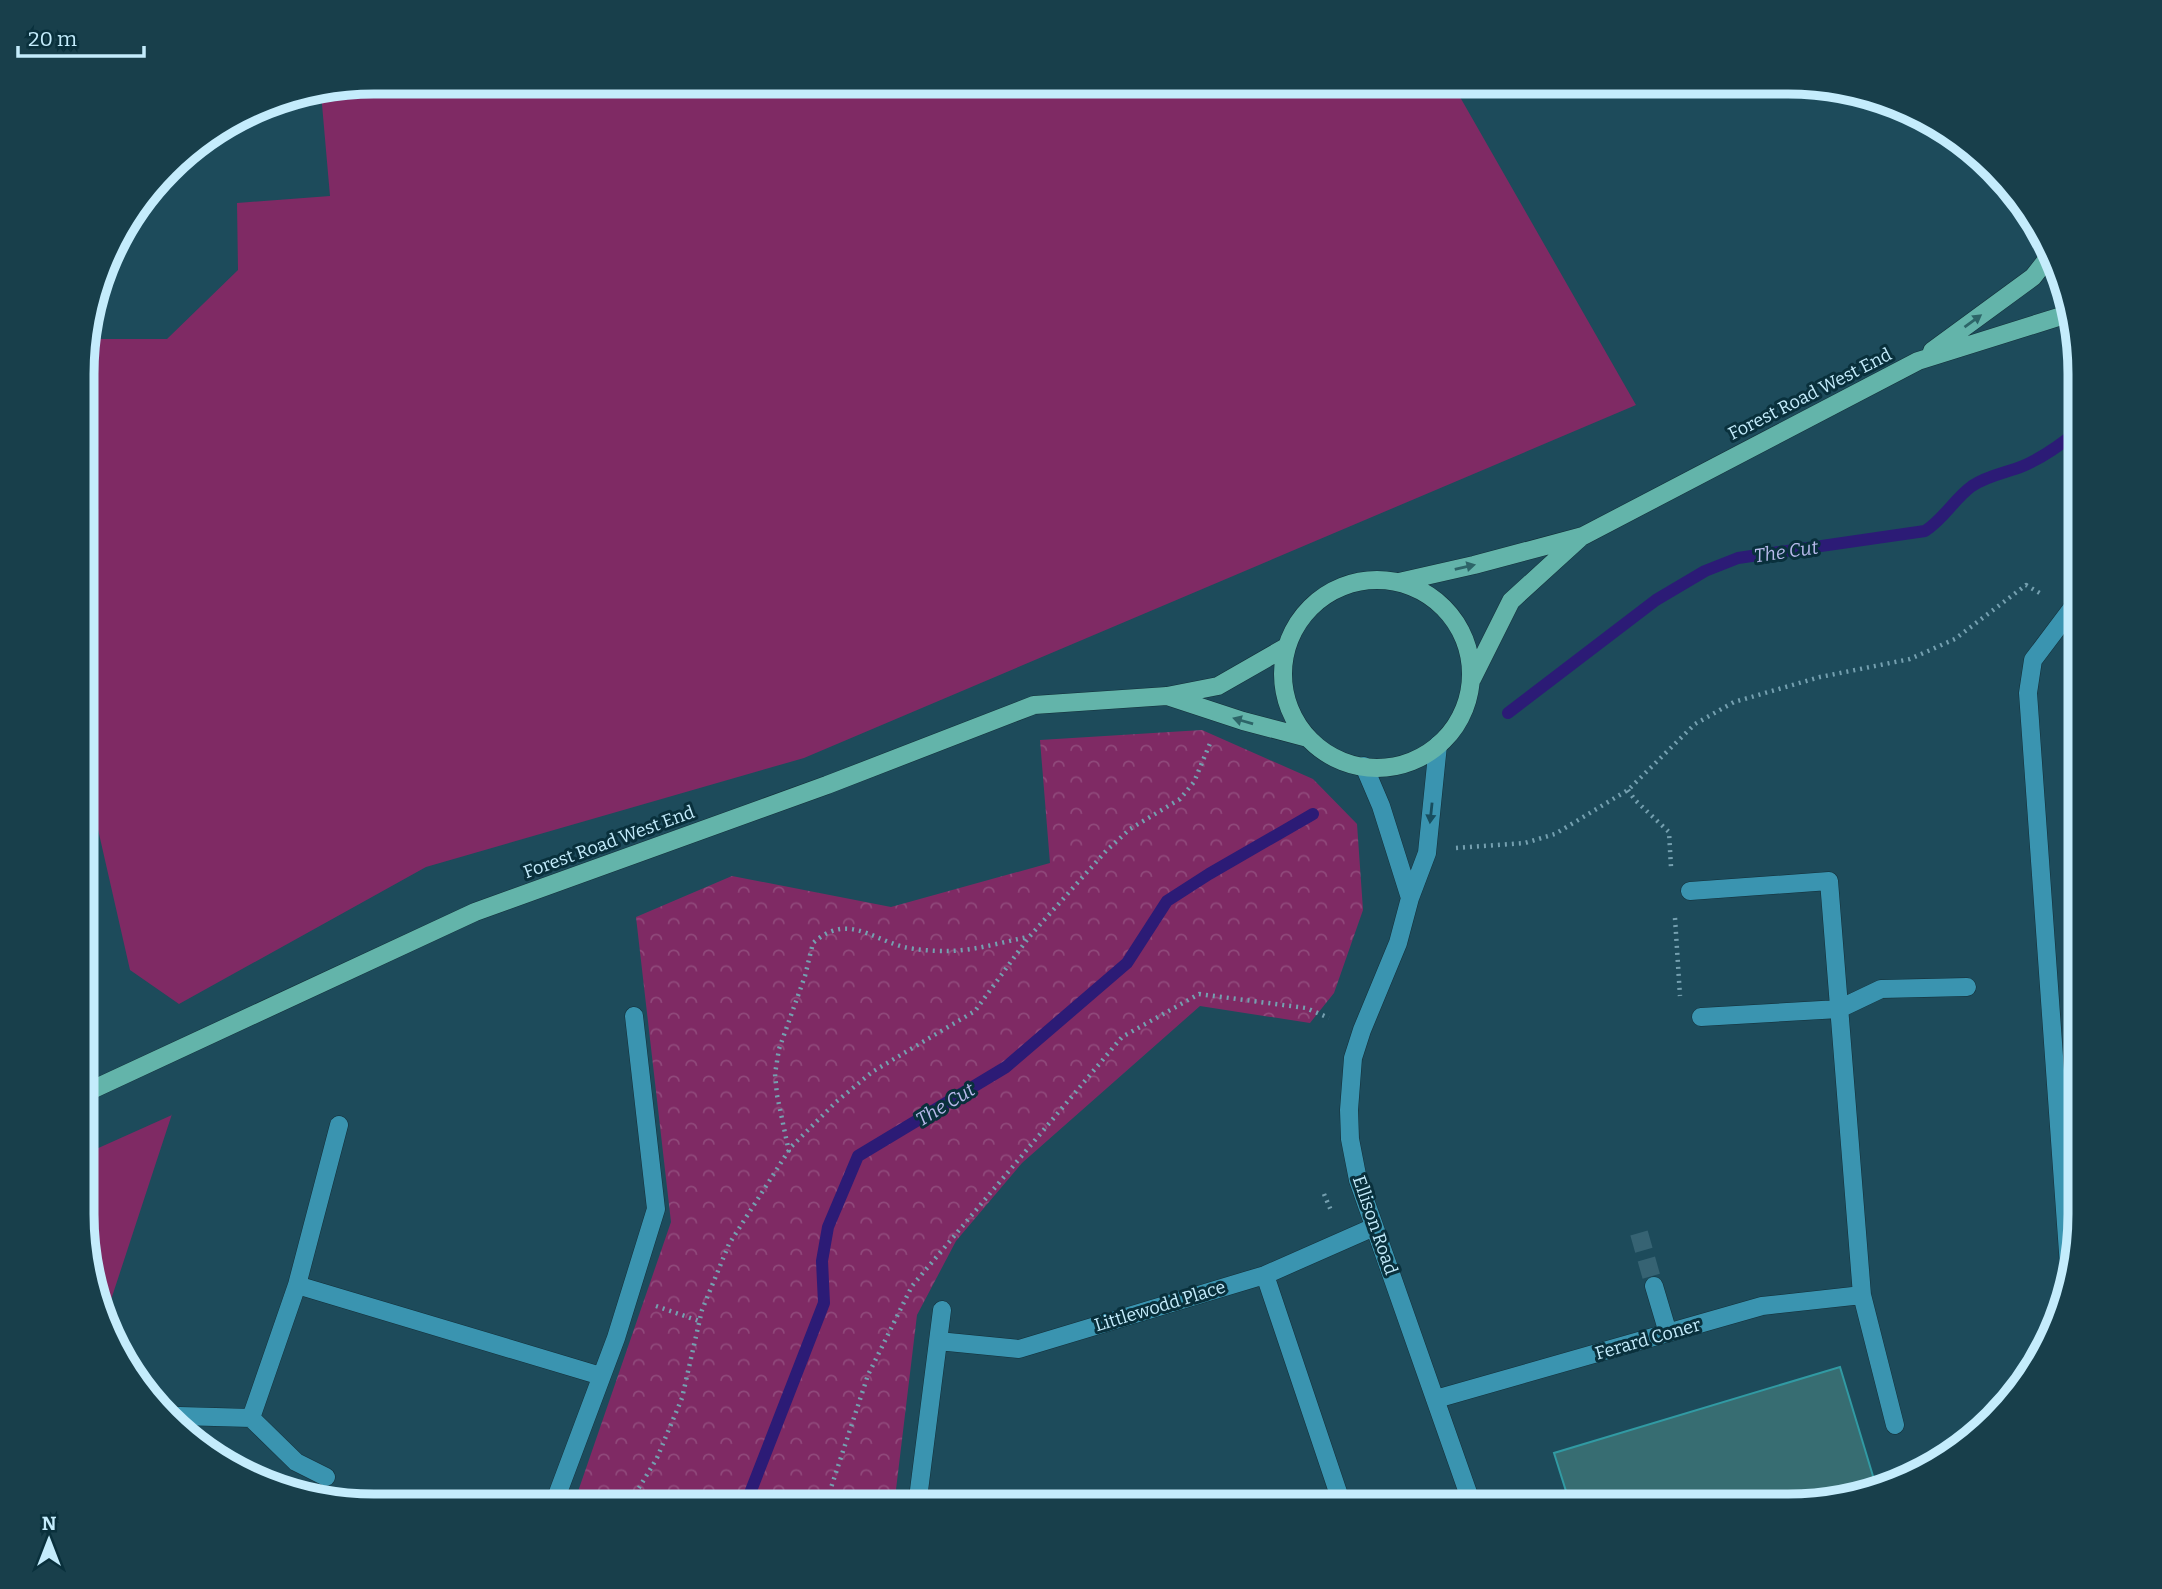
<svg xmlns="http://www.w3.org/2000/svg" width="2162" height="1589" font-family="Bitter,serif">
<style>
.grass{fill:#7f2a64}
.park{fill:url(#park-crowns)}
.lines{fill:none;stroke-linecap:round;stroke-linejoin:round}
.stream{stroke:#2c1b76;stroke-width:12}
.building{fill:#376d72;stroke:#319aa3;stroke-width:2}
.minor-tunnel{stroke:#366373;stroke-width:18;stroke-dasharray:18 9;stroke-linecap:butt}
.minor-casing{stroke:#132f39;stroke-width:19}
.major-casing{stroke:#132f39;stroke-width:19}
.path{stroke:#75a0b0;stroke-width:4.5;stroke-dasharray:2 5;stroke-linecap:butt}
.minor{stroke:#3a94b0;stroke-width:18}
.major{stroke:#63b4aa;stroke-width:18}
.oneway{fill:#2d6568}
.oneway2{fill:#184e5f}
.labels{text-anchor:middle;stroke-width:6;stroke-linejoin:round;paint-order:stroke}
.street-label{font-size:18px;fill:#c4ecfc;stroke:#09303c}
.water-label{font-size:19px;font-style:italic;fill:#b7b9ea;stroke:#09303c}
.rim{fill:none;stroke:#c4ecfc;stroke-width:9}
</style>
<defs>
<pattern id="park-crowns" width="20" height="18" patternUnits="userSpaceOnUse" patternTransform="scale(1.75)"><rect width="20" height="18" fill="#7f2a64"/><path d="M2 6a3 3 0 1 1 6 0M12 15a3 3 0 1 1 6 0" fill="none" stroke="#90497b"/></pattern>
</defs>
<rect width="100%" height="100%" fill="#1d4b5b"/>
<path class="grass" d="M374 82 1452 83 1636 405 804 758 426 867 179 1004 130 970 92 803 85 787V339H167L238 270 237 203 330 196 321 93Z
M172 1115V1114L106 1315 85 1252V1154Z"/>
<path class="park" d="M1202 730 1313 779 1357 824 1363 910 1334 993 1310 1023 1200 1006 1022 1163 956 1241 917 1315 894 1506H573L671 1222 636 917 732 876 891 907 1050 863 1040 740Z"/>
<g class="lines">
<path class="stream" d="M1508 713 1656 600 1705 571 1738 558 1925 531C1944 519 1954 499 1972 486 1988 475 2006 473 2023 466 2042 458 2063 443 2079 430
M745 1506 824 1303 822 1261 828 1227 858 1156 1006 1067 1127 963 1167 901 1209 874 1313 814"/>
</g>
<path class="building" d="M1840 1367 1876 1486 1788 1507H1571L1554 1453Z"/>
<g class="lines">
<path class="minor-tunnel" d="M1639 1233 1654 1286"/>
<defs>
<path id="minor" d="M1438 745 1427 853 1410 898 1398 943 1362 1030 1353 1058 1349 1110 1350 1139 1358 1180 1473 1507
M1364 766 1381 806 1410 898
M1690 891 1829 881 1862 1295 1895 1425
M1701 1017 1839 1009 1881 989 1967 987
M1265 1275 1343 1507
M2070 1280 2028 693 2033 660 2079 599
M297 1285 601 1376
M1654 1286 1668 1333
M938 1341 1019 1349 1265 1275 1374 1227
M1436 1399 1762 1306 1862 1295
M179 1416 251 1418 296 1462 326 1477
M251 1418 297 1285 339 1125
M553 1506 616 1338 656 1209 634 1016
M917 1506 942 1310"/>
<path id="major" d="M1932 351 2033 277 2052 253
M1283 674a94 94 0 1 1 188 0a94 94 0 1 1-188 0Z
M1399 582 1474 565 1583 536 1918 361 2068 314
M1472 679 1511 601 1580 538
M1167 696 1243 721 1308 738
M85 1093 475 912 827 785 1034 705 1167 696 1218 686 1286 647"/>
</defs>
<use href="#minor" class="minor-casing"/>
<use href="#major" class="major-casing"/>
<path class="path" d="M1628 790 1635 800 1669 832 1671 867
M1456 848 1525 843 1555 834 1628 790 1695 724 1734 702 1820 677 1910 659 1955 639 2026 585 2043 595
M1675 918 1680 996
M789 1152 777 1095 775 1074 779 1049 805 976 813 943C847 913 869 938 904 947 916 950 934 951 947 951 974 951 1002 942 1028 937
M1324 1194 1332 1213
M656 1306 699 1321
M628 1506 657 1458 682 1398 702 1310 729 1244 791 1147 836 1102 872 1072 975 1011 1029 937 1106 851 1130 829 1180 799 1194 782 1211 741
M825 1506 868 1375 912 1286 1122 1037 1199 994 1306 1008 1329 1018"/>
<use href="#minor" class="minor"/>
<use href="#major" class="major"/>
</g>
<defs><path id="oneway-solid" d="M-6-.8H1V-3.2L6.5 0L1 3.2V.8H-6Z" transform="scale(1.75)"/></defs>
<g class="oneway">
<use href="#oneway-solid" transform="translate(1973 321) rotate(-36)"/>
<use href="#oneway-solid" transform="translate(1465 567) rotate(-13)"/>
<use href="#oneway-solid" transform="translate(1243 721) rotate(-164)"/>
</g>
<use class="oneway2" href="#oneway-solid" transform="translate(1431 813) rotate(96)"/>
<g class="labels">
<g class="street-label">
<text transform="translate(1810 394) rotate(-27)" y="6">Forest Road West End</text>
<text transform="translate(609 842) rotate(-20)" y="6">Forest Road West End</text>
<text transform="translate(1375 1225) rotate(71)" y="6">Ellison Road</text>
<text transform="translate(1160 1306) rotate(-17)" y="6">Littlewodd Place</text>
<text transform="translate(1648 1339) rotate(-16)" y="6">Ferard Coner</text>
</g>
<g class="water-label">
<text transform="translate(1786 551) rotate(-8)" y="7">The Cut</text>
<text transform="translate(945 1104) rotate(-31)" y="7">The Cut</text>
</g>
</g>
<path d="M0 0H2162V1589H0ZM374 94H1788A280 280 0 0 1 2068 374V1214A280 280 0 0 1 1788 1494H374A280 280 0 0 1 94 1214V374A280 280 0 0 1 374 94Z" fill="#183f4b" fill-rule="evenodd"/>
<path class="rim" d="M374 94H1788A280 280 0 0 1 2068 374V1214A280 280 0 0 1 1788 1494H374A280 280 0 0 1 94 1214V374A280 280 0 0 1 374 94Z"/>
<g transform="translate(49 1540)" stroke="#09303c" stroke-width="5" paint-order="stroke">
<path d="M0-5L12 26L0 18L-12 26Z" fill="#c4ecfc"/>
<text y="-10" font-size="19" font-weight="bold" text-anchor="middle" fill="#c4ecfc">N</text>
</g>
<path d="M18 46v10h126v-10" fill="none" stroke="#c4ecfc" stroke-width="3.5"/>
<text x="28" y="46" font-size="21" fill="#c4ecfc" stroke="#09303c" stroke-width="5" paint-order="stroke">20 m</text>
</svg>
